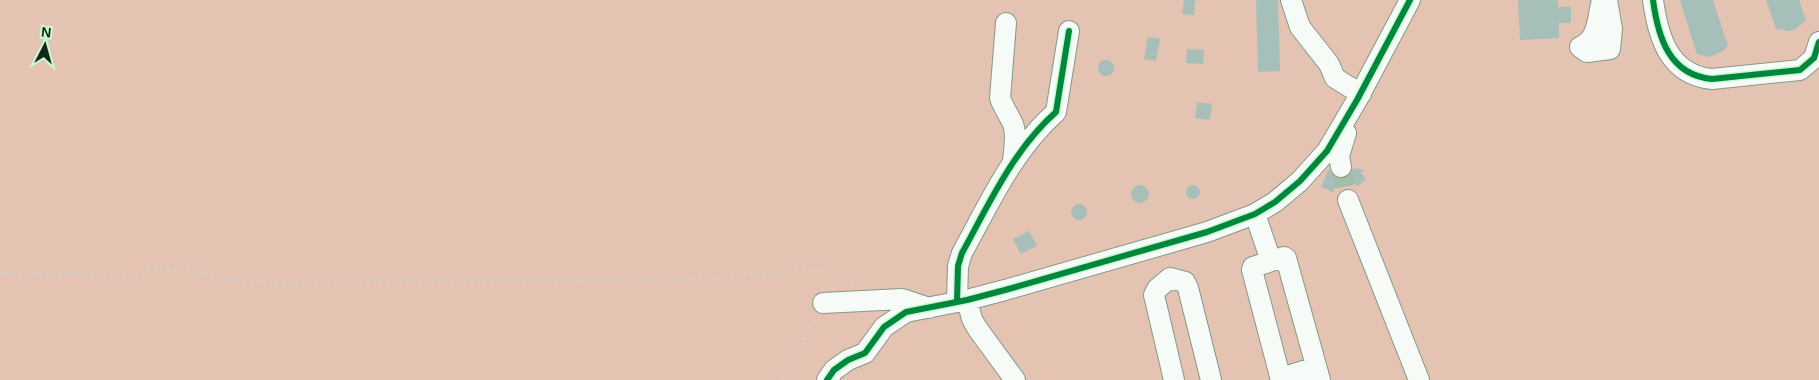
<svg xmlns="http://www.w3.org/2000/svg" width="1819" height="380" font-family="Arial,sans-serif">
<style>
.green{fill:#e5c3b2}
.building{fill:#a6bfb8}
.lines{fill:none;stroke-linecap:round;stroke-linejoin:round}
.minor-tunnel{stroke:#a4bda9;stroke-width:20;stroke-dasharray:20 10;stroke-linecap:butt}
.minor-casing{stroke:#859989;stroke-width:22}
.path{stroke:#cbd2cc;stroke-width:2.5;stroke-dasharray:2.5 4;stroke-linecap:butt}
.minor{stroke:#f7fbf8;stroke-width:20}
.cycleway-casing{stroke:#cafad4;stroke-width:9}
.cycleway{stroke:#00873e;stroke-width:6}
</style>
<rect width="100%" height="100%" fill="#c8e2cd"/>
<path class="green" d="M0 0H1819V380H0Z"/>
<path class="building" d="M1184 0H1195L1194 15 1182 14Z
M1256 0H1278L1280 71 1258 72Z
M1518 0H1558V7H1571V23H1559V38L1520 40Z
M1680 0H1713L1728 46 1724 50 1715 55 1709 57 1697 54Z
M1766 0H1799L1806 20 1794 30 1788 31 1776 29Z
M1148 37 1160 39 1156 61 1144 59Z
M1187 49 1204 50 1203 64 1186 63Z
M1098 68a8 8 0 1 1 16 0a8 8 0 1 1-16 0Z
M1197 102 1212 104 1210 120 1195 118Z
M1353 168 1365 170 1361 173 1366 179 1358 186 1353 182 1345 184H1336L1333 192 1321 187 1329 169 1332 175 1337 178 1343 179 1349 176Z
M1186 192a7 7 0 1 1 14 0a7 7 0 1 1-14 0Z
M1131 194a9 9 0 1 1 18 0a9 9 0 1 1-18 0Z
M1071 212a8 8 0 1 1 16 0a8 8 0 1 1-16 0Z
M1029 231 1037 246 1021 254 1013 239Z"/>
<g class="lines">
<path class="minor-tunnel" d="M1341 167 1348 200"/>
<defs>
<path id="minor" d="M1291 0 1300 27 1329 64 1335 78 1361 94
M1602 0C1597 18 1599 39 1580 47L1587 52 1610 49 1612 29 1607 0
M1653 0C1658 37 1669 75 1712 79L1800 70 1814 58 1819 42
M1006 23 1000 98C1003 107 1009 115 1013 124 1017 135 1014 150 1013 161
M1341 167 1339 156 1346 133
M1348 200 1419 380
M1255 214 1271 261
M1170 278 1185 282 1188 288 1211 380
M1170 278 1157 289 1154 295 1174 380
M967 300 972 319 977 328 1015 380
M957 302 958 266 962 253C989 204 1013 150 1056 112L1069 31
M823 303 902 299 929 308
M1281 378 1316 367
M827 380 834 370 848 360 865 353 884 327 906 312 967 300 1005 290 1207 232 1255 214 1275 202 1300 181 1327 151 1357 100 1410 0
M1281 380 1252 270 1253 267 1284 257 1286 258 1320 380"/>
</defs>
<use href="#minor" class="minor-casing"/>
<path class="path" d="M0 273 10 275 79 273 124 278 155 268 195 271 222 280 279 284 342 282 562 281 694 279 821 269 856 285
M782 380 815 317"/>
<use href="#minor" class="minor"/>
<defs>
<path id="cycleway" d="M1653 0C1658 37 1669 75 1712 79L1800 70 1814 58 1819 42
M957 302 958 266 962 253C989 204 1013 150 1056 112L1069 31
M827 380 834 370 848 360 865 353 884 327 906 312 967 300 1005 290 1207 232 1255 214 1275 202 1300 181 1327 151 1357 100 1410 0"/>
</defs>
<use href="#cycleway" class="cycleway-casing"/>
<use href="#cycleway" class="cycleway"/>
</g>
<g transform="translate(45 45) rotate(6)" stroke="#cafad4" stroke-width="4" paint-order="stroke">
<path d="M0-4L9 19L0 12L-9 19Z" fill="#142719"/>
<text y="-8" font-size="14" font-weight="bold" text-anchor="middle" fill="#142719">N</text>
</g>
</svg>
